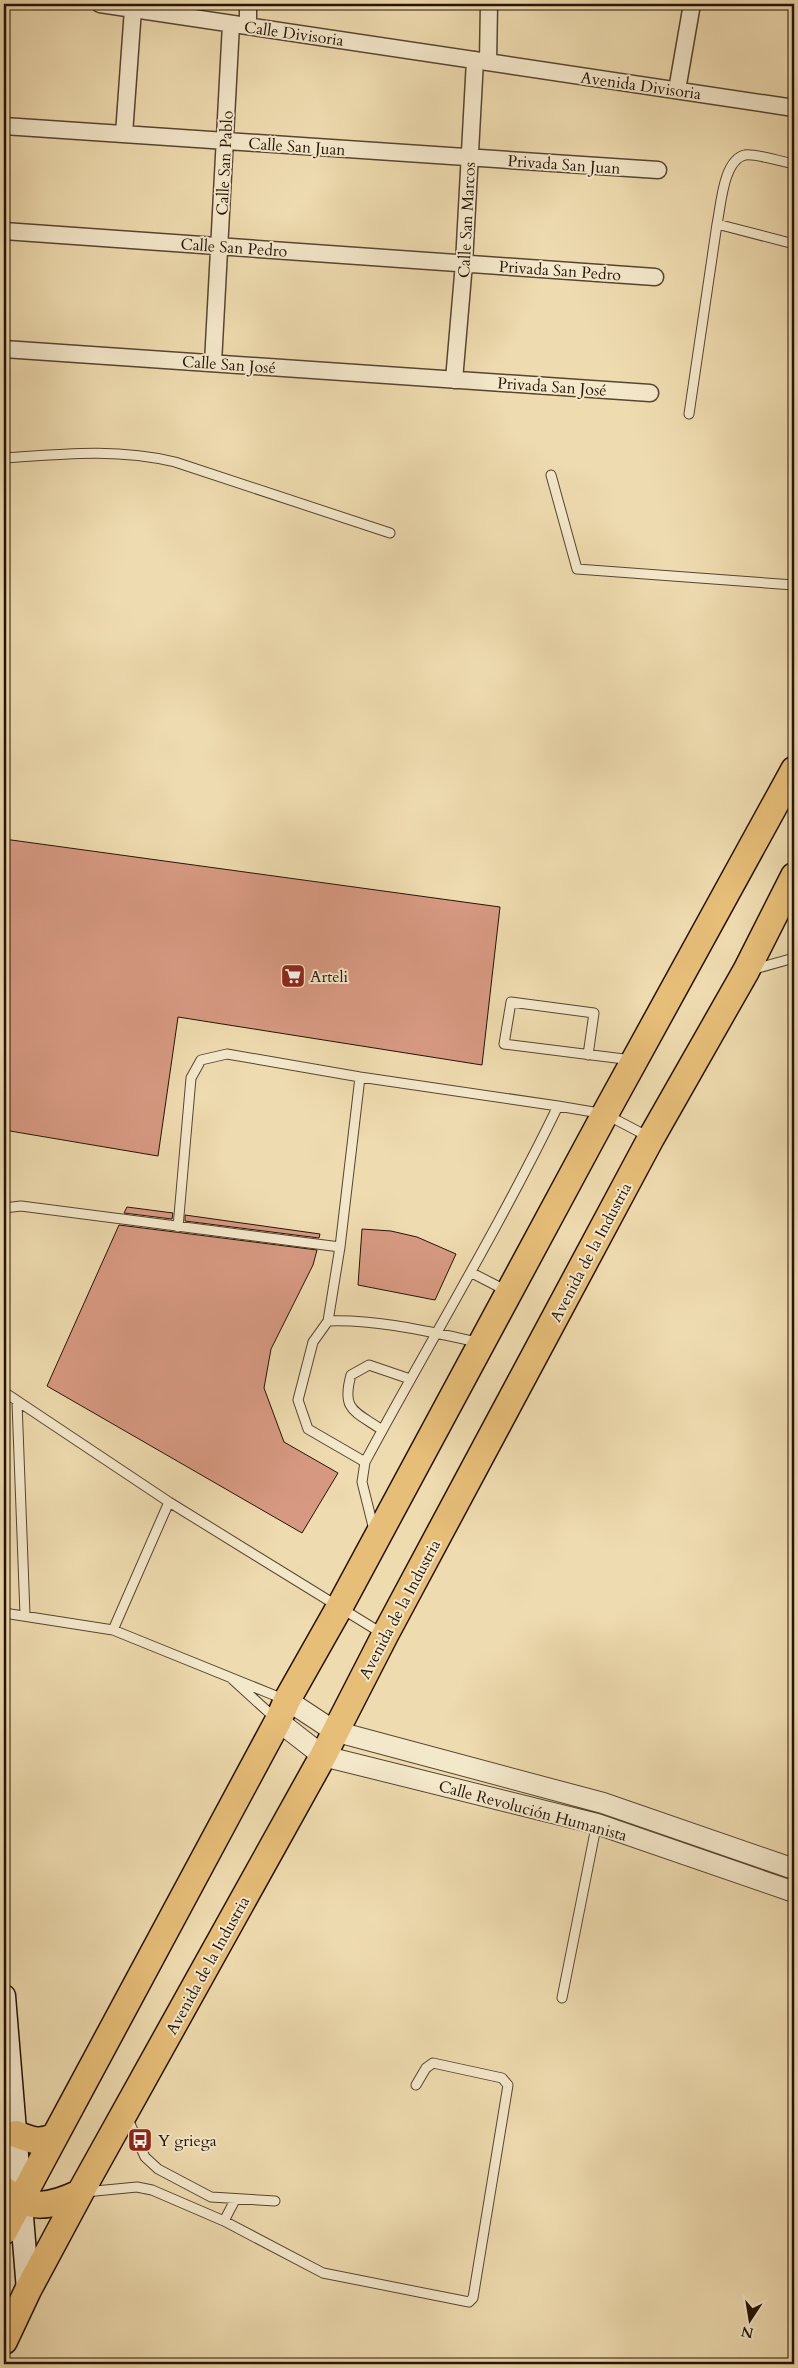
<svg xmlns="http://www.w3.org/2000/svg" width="798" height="2368" font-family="Cardo,serif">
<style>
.building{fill:#d79982;stroke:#251306}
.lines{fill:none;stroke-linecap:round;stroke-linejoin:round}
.service-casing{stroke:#574530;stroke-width:11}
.minor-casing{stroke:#574530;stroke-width:19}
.tertiary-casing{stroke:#574530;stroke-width:22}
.secondary-casing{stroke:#251306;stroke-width:25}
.primary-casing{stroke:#251306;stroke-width:29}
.service{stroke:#f4e8cb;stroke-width:9}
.minor{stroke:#f4e8cb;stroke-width:16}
.tertiary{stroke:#f4e8cb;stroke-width:20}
.secondary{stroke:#f4e8cb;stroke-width:22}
.primary{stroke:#e7be78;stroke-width:26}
.labels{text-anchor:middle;stroke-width:4;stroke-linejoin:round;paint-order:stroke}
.street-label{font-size:16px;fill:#251306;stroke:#f4e8cb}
.poi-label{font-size:16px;fill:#251306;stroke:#f4e8cb;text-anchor:start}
</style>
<rect width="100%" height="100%" fill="#eedbaf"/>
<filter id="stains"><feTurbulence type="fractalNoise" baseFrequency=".004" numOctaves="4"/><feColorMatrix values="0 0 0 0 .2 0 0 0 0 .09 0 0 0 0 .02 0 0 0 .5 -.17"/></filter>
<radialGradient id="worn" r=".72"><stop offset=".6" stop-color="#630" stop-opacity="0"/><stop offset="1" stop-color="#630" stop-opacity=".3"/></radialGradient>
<path class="building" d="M4 839 500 907 482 1065 178 1017 158 1156 4 1130Z
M127 1207 173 1213 172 1219 124 1213Z
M185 1215 320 1234 319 1238 185 1221Z
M119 1225 317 1250 313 1265 271 1349 264 1388 284 1442 338 1473 302 1533 47 1386Z
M362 1229 391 1231 417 1237 456 1254 435 1300 358 1285Z"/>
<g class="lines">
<defs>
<path id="service" d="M717 224C721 206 723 160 745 155 755 153 782 162 794 164
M689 414 717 224 794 244
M4 458C62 454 117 448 175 462L390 533
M551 475 577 569 794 585
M751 970 794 958
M588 1055 594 1013 511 1002 504 1044 632 1060
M558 1106 605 1114 649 1137
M4 1208 21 1206 340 1247
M178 1227 191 1078 201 1060 227 1054 360 1077 558 1106C499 1228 429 1343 365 1462L362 1482 374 1530
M472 1273 507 1291
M328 1321 340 1247 360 1077
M4 1392 169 1502 383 1634
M17 1402 25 1615
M382 1430C355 1411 341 1411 351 1375L369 1365 410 1379
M365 1462 308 1429 298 1400 313 1342 328 1321C377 1319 430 1332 478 1342
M4 1613 113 1630 286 1700
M113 1630 169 1502
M232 1679 276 1719
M562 1998 597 1822
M127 2117 145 2157 158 2169 211 2197 275 2201
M85 2192 137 2187 152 2190 224 2221 323 2273 469 2302 473 2298 508 2085 502 2078 433 2063 426 2068 416 2085
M224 2221 235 2200"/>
<path id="minor" d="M100 4 794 108
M248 26V4
M488 62 489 4
M677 90 692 4
M4 126 658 170
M124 134 133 9
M4 231 655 277
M4 349 650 393
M213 363 231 24
M454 380 464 263 475 60"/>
<path id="tertiary" d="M287 1700 334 1731 603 1803 794 1869
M278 1721 323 1756 597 1824 794 1892"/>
<path id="secondary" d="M4 1996 28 2290"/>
<path id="primary" d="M16 2134C31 2140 40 2144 55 2136
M4 2190C31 2211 50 2207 80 2193
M4 2231 278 1721 287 1700 339 1608 605 1114 794 770
M4 2341 28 2290 80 2193 323 1756 385 1635 651 1138 746 971 794 876"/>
</defs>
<use href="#service" class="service-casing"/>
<use href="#minor" class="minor-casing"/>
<use href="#tertiary" class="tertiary-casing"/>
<use href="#secondary" class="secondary-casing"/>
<use href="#primary" class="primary-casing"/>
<use href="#service" class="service"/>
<use href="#minor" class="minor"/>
<use href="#tertiary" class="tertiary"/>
<use href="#secondary" class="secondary"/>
<use href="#primary" class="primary"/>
</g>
<defs>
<symbol id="supermarket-square" viewBox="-11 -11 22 22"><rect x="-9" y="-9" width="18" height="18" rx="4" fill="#8f2418" stroke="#f4e8cb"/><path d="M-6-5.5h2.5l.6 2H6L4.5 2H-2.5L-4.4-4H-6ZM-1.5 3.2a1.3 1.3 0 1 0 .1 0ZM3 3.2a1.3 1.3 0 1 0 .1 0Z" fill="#fff"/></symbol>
<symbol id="bus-square" viewBox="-11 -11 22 22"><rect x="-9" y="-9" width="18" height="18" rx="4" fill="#8f2418" stroke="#f4e8cb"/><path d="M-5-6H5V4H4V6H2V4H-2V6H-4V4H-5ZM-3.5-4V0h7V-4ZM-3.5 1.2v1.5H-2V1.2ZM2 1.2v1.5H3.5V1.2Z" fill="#fff"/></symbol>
</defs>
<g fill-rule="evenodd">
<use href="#supermarket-square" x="279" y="962" width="28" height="28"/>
<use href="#bus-square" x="126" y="2126" width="28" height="28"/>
</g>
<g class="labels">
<g class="street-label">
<text transform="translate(294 33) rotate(8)" y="6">Calle Divisoria</text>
<text transform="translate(641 85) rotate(8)" y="6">Avenida Divisoria</text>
<text transform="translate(297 146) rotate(4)" y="6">Calle San Juan</text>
<text transform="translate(224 163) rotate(-87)" y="6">Calle San Pablo</text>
<text transform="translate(564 164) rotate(4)" y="6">Privada San Juan</text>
<text transform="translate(466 220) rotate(-87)" y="6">Calle San Marcos</text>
<text transform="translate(234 247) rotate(4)" y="6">Calle San Pedro</text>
<text transform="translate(560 270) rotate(4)" y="6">Privada San Pedro</text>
<text transform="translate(229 364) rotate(4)" y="6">Calle San José</text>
<text transform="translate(552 386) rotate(4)" y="6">Privada San José</text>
<text transform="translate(590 1252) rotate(-62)" y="6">Avenida de la Industria</text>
<text transform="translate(399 1609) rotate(-62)" y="6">Avenida de la Industria</text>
<text transform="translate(533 1810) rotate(15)" y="6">Calle Revolución Humanista</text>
<text transform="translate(207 1965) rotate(-61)" y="6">Avenida de la Industria</text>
</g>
<g class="poi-label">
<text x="310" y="982">Arteli</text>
<text x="158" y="2146">Y griega</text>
</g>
</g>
<rect width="798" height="2368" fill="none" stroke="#eedbaf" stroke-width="20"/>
<rect x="5" y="5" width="788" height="2358" fill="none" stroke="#251306" stroke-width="2.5"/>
<rect x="10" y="10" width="778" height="2348" fill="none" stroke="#251306"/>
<g transform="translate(750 2320) rotate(192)" stroke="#f4e8cb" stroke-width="4" paint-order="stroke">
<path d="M0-4L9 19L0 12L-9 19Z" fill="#251306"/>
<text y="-8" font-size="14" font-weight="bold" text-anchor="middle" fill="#251306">N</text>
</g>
<rect width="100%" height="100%" filter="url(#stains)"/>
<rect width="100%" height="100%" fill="url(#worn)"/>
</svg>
